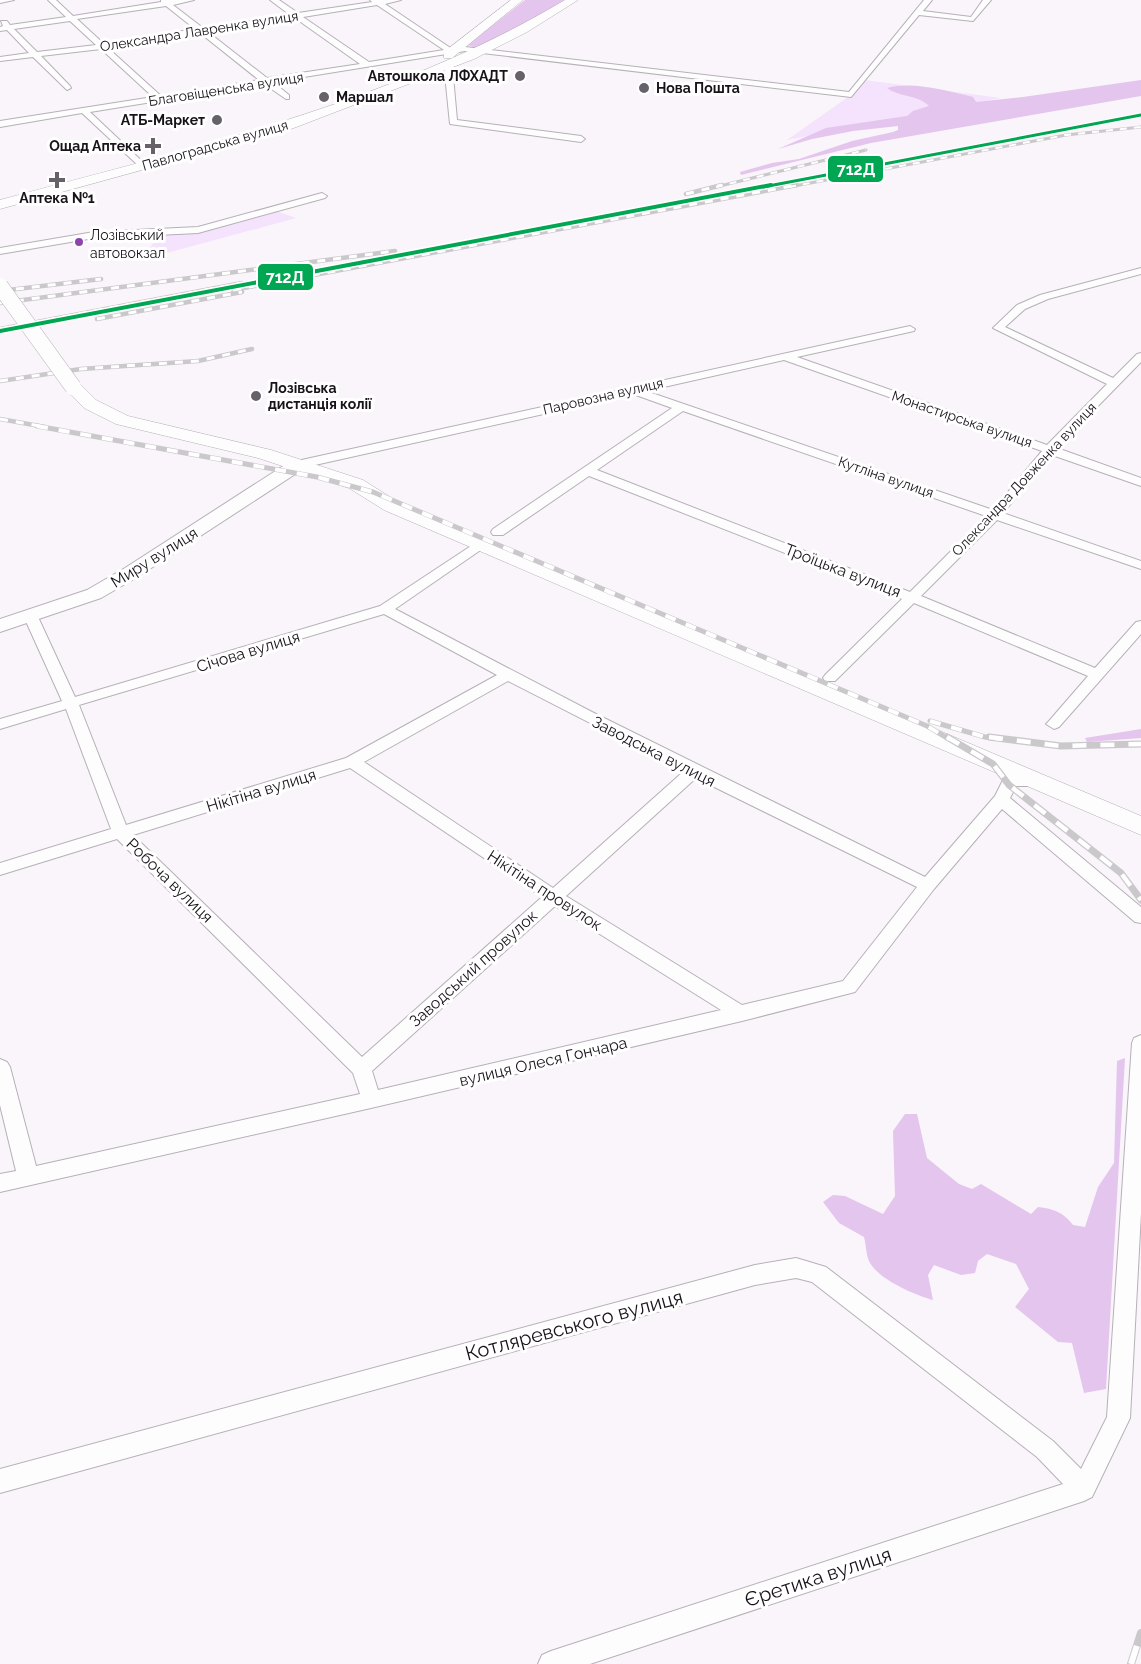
<svg xmlns="http://www.w3.org/2000/svg" width="1141" height="1664" font-family="Raleway,sans-serif">
<style>
.green{fill:#f5e2fc}
.forest{fill:#e3c5ed}
.lines{fill:none;stroke-linecap:round;stroke-linejoin:round}
.minor-casing{stroke:#b6b0b7;stroke-width:2}
.secondary-casing{stroke:#b6b0b7;stroke-width:2}
.primary-casing{stroke:#b6b0b7;stroke-width:1}
.minor{fill:#fefdfe;fill-rule:evenodd}
.secondary{fill:#fefdfe;fill-rule:evenodd}
.primary{fill:#fefdfe;fill-rule:evenodd}
.rail-far4-casing{stroke:#cac8cb;stroke-width:3}
.rail-far3-casing{stroke:#cac8cb;stroke-width:4.5}
.rail-far2-casing{stroke:#cac8cb;stroke-width:5}
.rail-far1-casing{stroke:#cac8cb;stroke-width:7}
.rail-casing{stroke:#cac8cb;stroke-width:8}
.rail-far4{stroke:#fff;stroke-width:2;stroke-dasharray:7;stroke-linecap:butt}
.rail-far3{stroke:#fff;stroke-width:3;stroke-dasharray:8;stroke-linecap:butt}
.rail-far2{stroke:#fff;stroke-width:4;stroke-dasharray:11;stroke-linecap:butt}
.rail-far1{stroke:#fff;stroke-width:4.5;stroke-dasharray:14;stroke-linecap:butt}
.rail{stroke:#fff;stroke-width:6;stroke-dasharray:19;stroke-linecap:butt}
.primary-bridge-casing{stroke:#b6b0b7;stroke-width:17;stroke-linecap:butt}
.primary-bridge{stroke:#fefdfe;stroke-width:16}
.rail-1-far1-casing{stroke:#fff;stroke-width:5}
.rail-1-casing{stroke:#fff;stroke-width:7}
.rail-1-far1{stroke:#00a651;stroke-width:3}
.rail-1{stroke:#00a651;stroke-width:4}
.poi-dot{fill:#676269;stroke:#fff;stroke-width:2}
.bus-dot{fill:#8e44ad;stroke:#fff;stroke-width:2}
.labels{text-anchor:middle;stroke-width:6;stroke-linejoin:round;paint-order:stroke}
.far-street-label{font-size:14px;fill:#18131a;stroke:#fff}
.far-poi-label{font-size:14px;font-weight:bold;fill:#18131a;stroke:#fff;text-anchor:end}
.bus-label{font-size:14px;fill:#18131a;stroke:#fff;text-anchor:start}
.street-label{font-size:16px;fill:#18131a;stroke:#fff}
.near-street-label{font-size:20px;fill:#18131a;stroke:#fff}
.line-badge{stroke:#fff;stroke-width:2}
.badge-label{font-size:16px;text-anchor:middle;font-weight:bold;fill:#fff}
</style>
<rect width="100%" height="100%" fill="#faf4fb"/>
<path class="green" d="M864 80 1001 98 787 140 851 95Z
M270 209 296 218 141 260 161 232 198 230Z"/>
<path class="forest" d="M525 0H565L480 49 467 45Z
M1141 80V96L871 143 741 175 740 172 772 163 799 159 852 141 893 132 898 130V126L853 131 812 139 778 149 826 128 907 116 913 111 929 106C919 95 899 97 887 88 915 81 946 91 973 97L976 102 1023 97Z
M1141 729V738L1087 742 1085 738Z
M1125 1058 1106 1389 1084 1393 1072 1343 1058 1342 1015 1307 1029 1289 1016 1264 987 1254 978 1261 975 1273 961 1275 934 1265 928 1275 933 1300C915 1295 877 1279 869 1261 866 1254 866 1244 864 1237L839 1223 823 1202 833 1195 845 1196 883 1214 895 1196 893 1131 905 1114H917L927 1158 959 1184 972 1189 981 1184 1031 1214 1038 1207C1054 1209 1063 1212 1073 1225L1085 1227 1098 1187 1114 1163 1117 1061Z"/>
<g class="lines">
<defs>
<path id="minor" d="M0 0H14L0 3Z
M48 0H56L73 16 161 2V0H194L173 5 203 28 290 15 270 0H279L298 13 372 2 370 0H401L385 4 452 49 465 47 849 92 924 0H932L923 11 971 17 983 0H991L973 21 919 15 851 97 465 51 273 82 289 95V99H286L264 84 90 112 145 164 146 166 142 169 82 113 0 127V121L153 97 101 49 41 56 70 86 71 88 67 90 33 57 0 61V57L29 53 7 30 0 31V27L3 26 1 21H7L10 25 66 17ZM377 5 444 50 369 62 303 17ZM166 6 195 29 104 44 77 19ZM295 18 360 64 267 78 208 32ZM70 21 96 45 37 52 14 29ZM200 33 259 80 161 96 108 48Z
M448 63 452 65 457 120 581 136 585 139 581 142 450 124 444 65Z
M322 193 327 196 325 198 198 233 94 238 0 254V248L94 232 198 227Z
M1141 268V274L1048 299 1025 309 1005 327 1113 378 1137 354 1141 353V362L1057 448 1141 478V486L1052 455 1003 513 1141 561V569L997 520 921 596 1095 668 1136 622 1141 621V634L1059 727 1054 729 1046 724 1049 721 1088 676 914 603 835 681H825L823 678 825 675 902 599 589 476 503 535H493L491 532 493 529 672 408 633 394 297 469 291 465 297 461 910 326 915 329 914 331 797 357 1047 445 1107 384 993 328 1017 305 1040 295ZM784 360 1042 451 993 510 646 391ZM683 411 986 516 910 592 597 470Z
M480 540 487 544 485 547 395 609 592 712 925 877 995 796 1005 776 1011 775 1032 778 1034 782 1032 786H1016L1010 798 1141 907V923L1135 922 1002 809 934 889 855 992 742 1021 371 1108 0 1192V1174L16 1171 0 1105V1059L7 1062 10 1067 36 1166 360 1094 353 1073 117 839 0 875V863L111 829 66 709 0 729V719L62 701 24 617 26 614 31 613 38 617 75 697 380 606ZM384 614 497 675 346 758 126 825 79 705ZM508 681 684 771 553 888 364 762ZM350 768 542 897 362 1057 133 835ZM696 778 917 887 843 981 742 1005 566 896ZM555 906 721 1010 378 1090 372 1071Z
M1141 1035V1213L1130 1418 1092 1497 1084 1501 590 1664H538L542 1655 551 1651 1063 1484 1037 1457 812 1282 796 1278 755 1285 0 1493V1469L755 1265 796 1258 826 1267 1053 1441 1081 1469 1107 1417 1132 1043 1134 1038Z"/>
<path id="secondary" d="M297 460 303 461 306 465 303 469 139 576 101 598 0 632V619L87 590 125 568 291 461Z"/>
<path id="primary" d="M511 0H523L452 58H444V52Z
M565 0H578L527 32 474 59 291 129 0 209V200C192 148 392 103 565 0Z
M73 382 79 383 96 400 128 416 271 450 363 480 398 502 1141 816V835L384 510 349 488 258 458 116 424 84 408 64 387 67 383Z"/>
</defs>
<use href="#minor" class="minor-casing"/>
<use href="#secondary" class="secondary-casing"/>
<use href="#primary" class="primary-casing"/>
<use href="#minor" class="minor"/>
<use href="#secondary" class="secondary"/>
<use href="#primary" class="primary"/>
<defs>
<path id="rail-far4" d="M716 187 866 150
M789 187 1066 135 1141 127"/>
<path id="rail-far3" d="M686 194 722 185
M233 290 797 185
M0 291 101 279
M0 303 395 251
M97 319 242 292
M0 329 242 283
M0 381 81 369 198 361 252 349
M0 419 45 427"/>
<path id="rail-far2" d="M37 426 317 477 373 492 927 726 949 739
M930 721 985 737 1001 739"/>
<path id="rail-far1" d="M947 737 993 764 1009 785 1121 873 1141 900
M989 737 1061 746 1141 744"/>
<path id="rail" d="M1131 1664 1141 1633"/>
</defs>
<use href="#rail-far4" class="rail-far4-casing"/>
<use href="#rail-far3" class="rail-far3-casing"/>
<use href="#rail-far2" class="rail-far2-casing"/>
<use href="#rail-far1" class="rail-far1-casing"/>
<use href="#rail" class="rail-casing"/>
<use href="#rail-far4" class="rail-far4"/>
<use href="#rail-far3" class="rail-far3"/>
<use href="#rail-far2" class="rail-far2"/>
<use href="#rail-far1" class="rail-far1"/>
<use href="#rail" class="rail"/>
<defs>
<path id="primary-bridge" d="M0 286 73 387"/>
</defs>
<use href="#primary-bridge" class="primary-bridge-casing"/>
<use href="#primary-bridge" class="primary-bridge"/>
<defs>
<path id="rail-1-far1" d="M763 187 1141 115"/>
<path id="rail-1" d="M0 331 771 185"/>
</defs>
<use href="#rail-1-far1" class="rail-1-far1-casing"/>
<use href="#rail-1" class="rail-1-casing"/>
<use href="#rail-1-far1" class="rail-1-far1"/>
<use href="#rail-1" class="rail-1"/>
</g>
<g class="poi-dot">
<circle cx="520" cy="76" r="6"/>
<circle cx="644" cy="88" r="6"/>
<circle cx="324" cy="97" r="6"/>
<circle cx="217" cy="120" r="6"/>
<path d="M150 137h6v6h6v6h-6v6h-6v-6h-6v-6h6z"/>
<path d="M54 171h6v6h6v6h-6v6h-6v-6h-6v-6h6z"/>
<circle cx="256" cy="396" r="6"/>
</g>
<circle class="bus-dot" cx="79" cy="242" r="5"/>
<g class="labels">
<g class="far-street-label">
<text transform="translate(199 31) rotate(-9)" y="5">Олександра Лавренка вулиця</text>
<text transform="translate(226 89) rotate(-9)" y="5">Благовіщенська вулиця</text>
<text transform="translate(215 145) rotate(-16)" y="5">Павлоградська вулиця</text>
<text transform="translate(603 396) rotate(-13)" y="5">Паровозна вулиця</text>
<text transform="translate(962 419) rotate(19)" y="5">Монастирська вулиця</text>
<text transform="translate(886 477) rotate(19)" y="5">Кутліна вулиця</text>
<text transform="translate(1024 479) rotate(-47)" y="5">Олександра Довженка вулиця</text>
</g>
<g class="far-poi-label">
<text x="508" y="81">Автошкола ЛФХАДТ</text>
<text x="656" y="93" text-anchor="start">Нова Пошта</text>
<text x="336" y="102" text-anchor="start">Маршал</text>
<text x="205" y="125">АТБ-Маркет</text>
<text x="141" y="151">Ощад Аптека</text>
<text x="57" y="203" text-anchor="middle">Аптека №1</text>
<text x="268" y="393" text-anchor="start">Лозівська<tspan x="268" dy="16">дистанція колії</tspan></text>
</g>
<g class="bus-label">
<text x="90" y="240">Лозівський<tspan x="90" dy="18">автовокзал</tspan></text>
</g>
<g class="street-label">
<text transform="translate(154 557) rotate(-32)" y="6">Миру вулиця</text>
<text transform="translate(843 570) rotate(21)" y="6">Троїцька вулиця</text>
<text transform="translate(248 651) rotate(-17)" y="6">Січова вулиця</text>
<text transform="translate(654 751) rotate(27)" y="6">Заводська вулиця</text>
<text transform="translate(261 790) rotate(-17)" y="6">Нікітіна вулиця</text>
<text transform="translate(170 880) rotate(44)" y="6">Робоча вулиця</text>
<text transform="translate(545 890) rotate(33)" y="6">Нікітіна провулок</text>
<text transform="translate(473 968) rotate(-42)" y="6">Заводський провулок</text>
<text transform="translate(543 1061) rotate(-13)" y="6">вулиця Олеся Гончара</text>
</g>
<g class="near-street-label">
<text transform="translate(574 1325) rotate(-15)" y="7">Котляревського вулиця</text>
<text transform="translate(818 1577) rotate(-18)" y="7">Єретика вулиця</text>
</g>
</g>
<g class="line-badge">
<rect x="827" y="155" width="57" height="28" rx="6" fill="#00a651"/>
<rect x="257" y="263" width="57" height="28" rx="6" fill="#00a651"/>
</g>
<g class="badge-label">
<text x="856" y="175">712Д</text>
<text x="285" y="283">712Д</text>
</g>
</svg>
